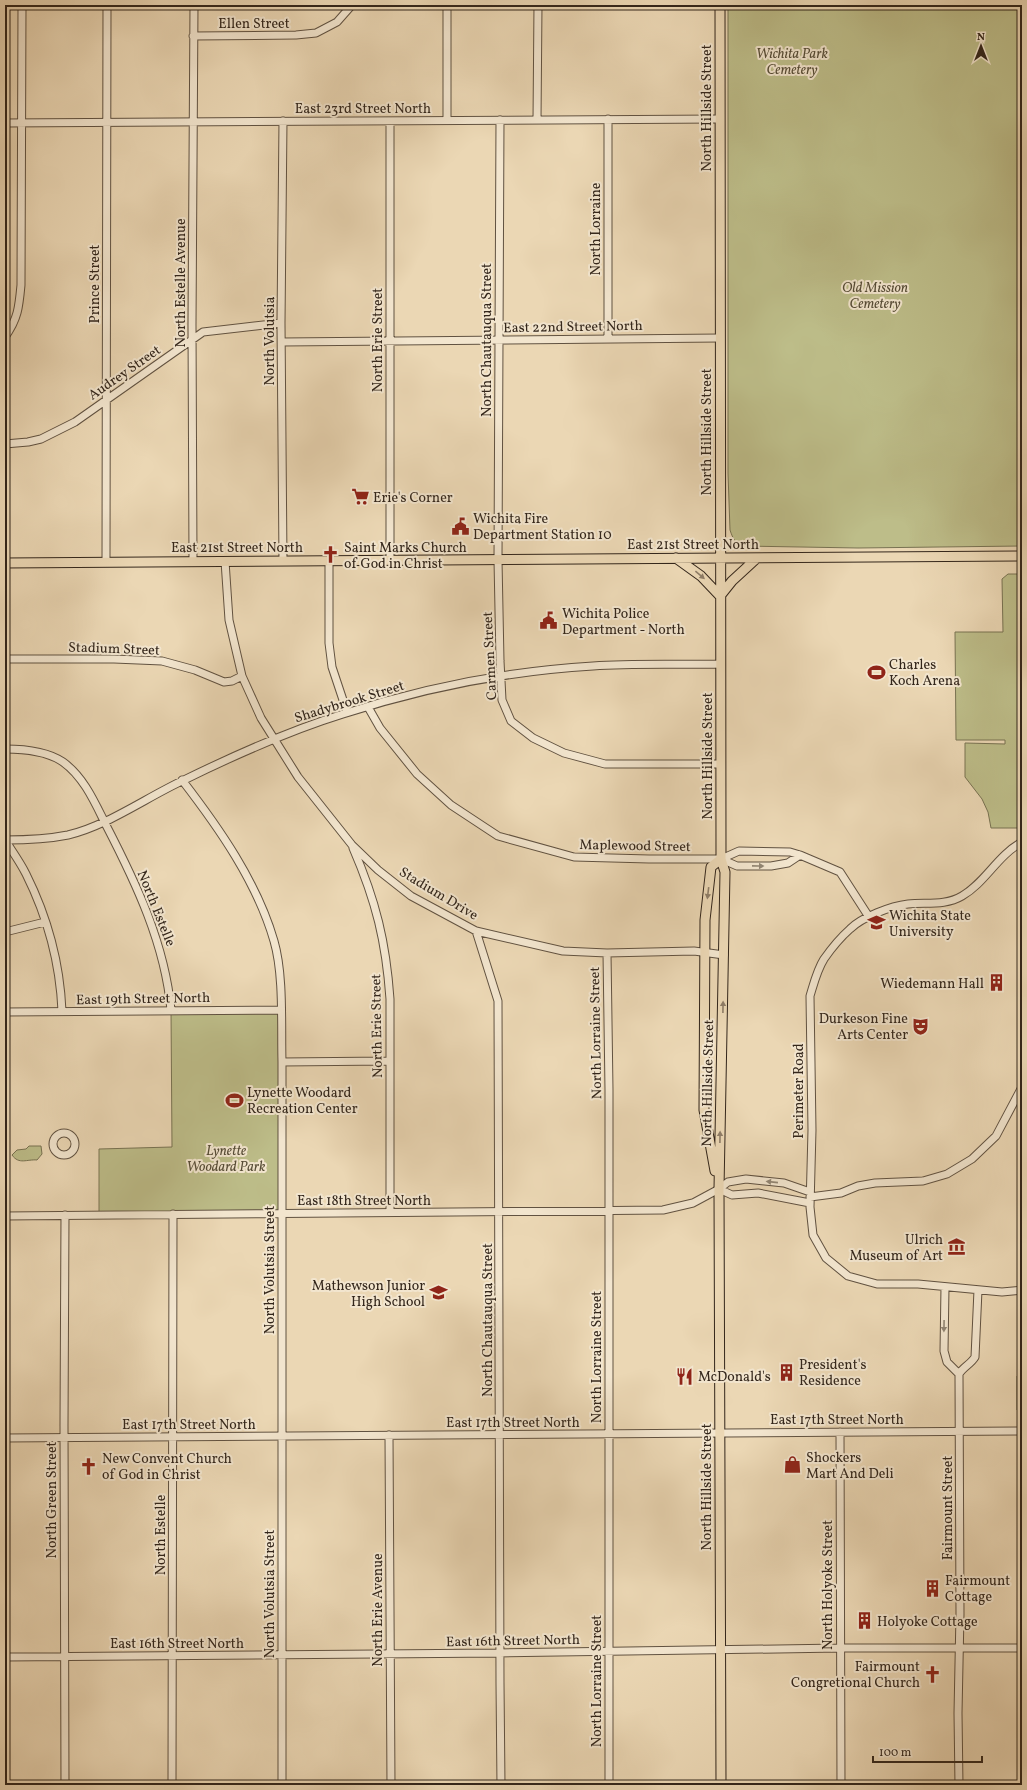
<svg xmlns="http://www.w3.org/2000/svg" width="1027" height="1790" font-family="Vollkorn,serif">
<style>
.green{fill:#bdbd89;stroke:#787252}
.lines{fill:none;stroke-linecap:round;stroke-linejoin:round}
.minor-casing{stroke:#615241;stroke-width:9}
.major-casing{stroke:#33261b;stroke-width:11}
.minor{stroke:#f2e5ce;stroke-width:7}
.major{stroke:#ebd7b4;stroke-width:9}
.oneway{fill:#8f7e68}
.oneway2{fill:#928674}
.labels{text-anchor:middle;stroke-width:4;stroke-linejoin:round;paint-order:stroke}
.street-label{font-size:14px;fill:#33261b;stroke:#f2e5ce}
.park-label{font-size:14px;font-style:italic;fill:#564c36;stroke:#f2e5ce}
.poi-label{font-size:14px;fill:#33261b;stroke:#f2e5ce;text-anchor:start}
</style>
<rect width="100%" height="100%" fill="#ebd7b4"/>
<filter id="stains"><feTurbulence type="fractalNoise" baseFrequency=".005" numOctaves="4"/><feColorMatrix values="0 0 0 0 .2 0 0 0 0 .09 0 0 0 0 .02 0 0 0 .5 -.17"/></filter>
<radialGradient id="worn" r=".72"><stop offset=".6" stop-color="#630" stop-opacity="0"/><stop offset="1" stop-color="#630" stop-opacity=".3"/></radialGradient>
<path class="green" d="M728 5H1022V546L858 548 743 546C735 543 733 539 730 530L728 473Z
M1008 574H1022V828H991L988 812 982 799 965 777V743L1005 744V740H956L955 632H1003L1002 579Z
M171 1010H281L282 1213 99 1214V1149L172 1147Z
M29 1146H41L42 1154 37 1160C27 1159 19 1165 12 1155L17 1150 26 1149Z
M1020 1373H1022V1413L1017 1410V1376Z"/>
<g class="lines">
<defs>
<path id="minor" d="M447 5V120
M193 36 296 35 316 33 337 22 352 5
M608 119V339
M500 120 498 560 500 661 502 700 511 721 533 738 564 753 605 764H721
M537 120 538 5
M390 121V560
M5 123 720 119
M5 337C18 319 19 307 21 285L22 5
M282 342 720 338
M5 444 28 442 41 439 75 422 203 332 281 323
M193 561 192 325 194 5
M225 561 229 620 242 676 261 718 298 777 352 845 378 870 411 896 476 931 563 951 607 953 694 951 724 955
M283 561 281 323 283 121
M329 561V643L332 667 347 712
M106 562 107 5
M5 659H114L162 661 195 670 224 682 232 681 242 676
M368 707 380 728 417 774 451 805 498 836 574 857 649 859H721L739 851 790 852 800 855 788 863 771 866H737L721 859
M5 749C25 749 47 751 63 762 84 777 95 803 106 825 136 883 165 944 171 1010
M182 780C219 828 257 882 274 941 284 975 281 1026 282 1062V1785
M5 840C26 840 48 839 68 835 107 826 147 797 184 780 235 755 288 731 343 714 423 688 509 671 593 666 635 663 678 665 721 664
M5 840C12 851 20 862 26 874 47 916 60 964 62 1011
M1022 842C997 856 985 883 962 896 945 906 926 902 908 904 891 906 862 917 850 929 841 937 831 949 824 959 817 970 814 983 810 996L812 1130 810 1207 813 1235 826 1258 848 1276 877 1284H918L1002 1292 1022 1290
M353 848C376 901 386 942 390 999V1212
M800 855 840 872 869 917
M476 931 498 1001 500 1683 501 1785
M5 932 45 922
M607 953 609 1090V1785
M5 1012 281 1010
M282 1062 389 1061
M53 1144a11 11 0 1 1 22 0a11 11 0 1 1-22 0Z
M719 1189 732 1195 758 1193 810 1203
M810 1197 841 1193 858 1186 875 1183 923 1181 947 1174 972 1159 996 1136 1022 1087
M5 1216 663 1210 693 1203 719 1189 728 1182 746 1179 784 1183 810 1192
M945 1287 944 1351 947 1362 959 1374
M840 1432 841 1785
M389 1435 391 1785
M5 1438 1022 1431
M5 1657 499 1653 840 1648H1022
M65 1785 64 1426 65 1215
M172 1785 173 1214
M959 1785 958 1713 960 1614 959 1374C963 1367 971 1364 975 1357L978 1290"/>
<path id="major" d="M720 5 721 859 725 872 719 1189 721 1785
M676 558 701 576 720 596 732 581 757 558
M5 563 1022 556
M715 1171 704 1110 705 920 711 867 721 859"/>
</defs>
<use href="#minor" class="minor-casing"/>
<use href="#major" class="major-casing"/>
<use href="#minor" class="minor"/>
<use href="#major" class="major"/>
</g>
<defs><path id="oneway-solid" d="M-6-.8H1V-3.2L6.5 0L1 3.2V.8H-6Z"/></defs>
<g class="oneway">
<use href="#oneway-solid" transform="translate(700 575) rotate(40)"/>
<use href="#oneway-solid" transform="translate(708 893) rotate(97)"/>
<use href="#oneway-solid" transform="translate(723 1007) rotate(-89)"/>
<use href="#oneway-solid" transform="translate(720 1137) rotate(-89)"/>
</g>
<g class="oneway2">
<use href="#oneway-solid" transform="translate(758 866) rotate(1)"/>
<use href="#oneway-solid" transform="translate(772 1182) rotate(-174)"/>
<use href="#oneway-solid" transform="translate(944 1326) rotate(91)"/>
</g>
<defs>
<symbol id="supermarket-bare" viewBox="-9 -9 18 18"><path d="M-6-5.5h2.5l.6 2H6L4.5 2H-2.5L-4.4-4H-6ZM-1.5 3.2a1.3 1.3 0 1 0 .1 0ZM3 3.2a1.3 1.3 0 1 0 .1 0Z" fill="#8f2418" stroke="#f2e5ce" stroke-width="2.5" paint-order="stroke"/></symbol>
<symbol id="civic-bare" viewBox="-9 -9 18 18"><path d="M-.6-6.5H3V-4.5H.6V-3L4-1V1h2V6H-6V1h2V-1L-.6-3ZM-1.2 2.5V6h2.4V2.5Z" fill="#8f2418" stroke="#f2e5ce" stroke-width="2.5" paint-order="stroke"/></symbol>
<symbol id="church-bare" viewBox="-9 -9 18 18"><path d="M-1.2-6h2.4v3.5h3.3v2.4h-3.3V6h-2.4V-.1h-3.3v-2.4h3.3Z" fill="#8f2418" stroke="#f2e5ce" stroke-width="2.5" paint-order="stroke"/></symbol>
<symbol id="stadium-bare" viewBox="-9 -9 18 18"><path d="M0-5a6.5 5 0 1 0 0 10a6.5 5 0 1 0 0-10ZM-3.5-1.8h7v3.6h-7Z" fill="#8f2418" stroke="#f2e5ce" stroke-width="2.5" paint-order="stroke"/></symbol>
<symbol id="university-bare" viewBox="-9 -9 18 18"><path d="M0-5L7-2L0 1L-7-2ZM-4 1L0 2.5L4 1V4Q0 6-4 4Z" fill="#8f2418" stroke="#f2e5ce" stroke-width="2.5" paint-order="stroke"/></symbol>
<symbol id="building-bare" viewBox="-9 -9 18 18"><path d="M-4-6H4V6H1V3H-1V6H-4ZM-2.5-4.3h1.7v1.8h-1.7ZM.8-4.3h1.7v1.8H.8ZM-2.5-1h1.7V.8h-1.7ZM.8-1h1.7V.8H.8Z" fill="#8f2418" stroke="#f2e5ce" stroke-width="2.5" paint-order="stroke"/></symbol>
<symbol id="theatre-bare" viewBox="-9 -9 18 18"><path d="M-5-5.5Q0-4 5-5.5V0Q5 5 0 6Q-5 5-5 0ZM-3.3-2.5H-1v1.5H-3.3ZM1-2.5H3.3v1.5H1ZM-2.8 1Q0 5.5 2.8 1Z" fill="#8f2418" stroke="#f2e5ce" stroke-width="2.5" paint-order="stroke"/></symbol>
<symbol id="museum-bare" viewBox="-9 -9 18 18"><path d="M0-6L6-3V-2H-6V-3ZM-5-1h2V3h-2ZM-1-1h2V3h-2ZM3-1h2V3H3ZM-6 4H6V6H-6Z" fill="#8f2418" stroke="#f2e5ce" stroke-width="2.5" paint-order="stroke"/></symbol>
<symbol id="school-bare" viewBox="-9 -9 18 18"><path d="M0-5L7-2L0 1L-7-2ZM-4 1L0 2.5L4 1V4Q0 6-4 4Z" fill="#8f2418" stroke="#f2e5ce" stroke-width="2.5" paint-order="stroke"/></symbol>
<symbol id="restaurant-bare" viewBox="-9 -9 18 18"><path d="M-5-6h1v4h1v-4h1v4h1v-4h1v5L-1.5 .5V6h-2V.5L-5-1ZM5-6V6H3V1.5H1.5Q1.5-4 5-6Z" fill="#8f2418" stroke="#f2e5ce" stroke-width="2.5" paint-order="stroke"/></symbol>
<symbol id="shop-bare" viewBox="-9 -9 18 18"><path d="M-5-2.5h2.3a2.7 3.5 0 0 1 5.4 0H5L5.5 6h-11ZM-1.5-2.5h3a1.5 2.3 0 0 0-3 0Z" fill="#8f2418" stroke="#f2e5ce" stroke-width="2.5" paint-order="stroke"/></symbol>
</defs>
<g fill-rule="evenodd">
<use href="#supermarket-bare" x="348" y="484" width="25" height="25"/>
<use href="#civic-bare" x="448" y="514" width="25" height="25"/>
<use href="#church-bare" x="318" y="542" width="25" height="25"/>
<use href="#civic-bare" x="536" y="608" width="25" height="25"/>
<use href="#stadium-bare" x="864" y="660" width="25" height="25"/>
<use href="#university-bare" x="864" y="910" width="25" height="25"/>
<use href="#building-bare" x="984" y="970" width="25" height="25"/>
<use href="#theatre-bare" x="908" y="1014" width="25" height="25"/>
<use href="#stadium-bare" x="222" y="1088" width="25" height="25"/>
<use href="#museum-bare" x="944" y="1234" width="25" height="25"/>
<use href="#school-bare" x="426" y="1280" width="25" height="25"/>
<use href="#building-bare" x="774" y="1360" width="25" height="25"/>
<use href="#restaurant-bare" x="672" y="1364" width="25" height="25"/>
<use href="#shop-bare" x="780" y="1452" width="25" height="25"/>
<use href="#church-bare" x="76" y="1454" width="25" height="25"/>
<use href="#building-bare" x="920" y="1576" width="25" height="25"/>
<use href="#building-bare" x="852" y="1608" width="25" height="25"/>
<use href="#church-bare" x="920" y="1662" width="25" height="25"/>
</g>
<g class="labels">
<g class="street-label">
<text x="254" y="28">Ellen Street</text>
<text x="363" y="113">East 23rd Street North</text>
<text transform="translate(706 108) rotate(-90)" y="5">North Hillside Street</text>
<text transform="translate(595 229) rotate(-90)" y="5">North Lorraine</text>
<text transform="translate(180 283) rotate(-90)" y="5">North Estelle Avenue</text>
<text transform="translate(94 284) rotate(-90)" y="5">Prince Street</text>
<text transform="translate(573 326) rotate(-1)" y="5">East 22nd Street North</text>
<text transform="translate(377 340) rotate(-90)" y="5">North Erie Street</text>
<text transform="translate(486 340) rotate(-90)" y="5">North Chautauqua Street</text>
<text transform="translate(269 341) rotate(-90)" y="5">North Volutsia</text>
<text transform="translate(124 372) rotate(-35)" y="5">Audrey Street</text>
<text transform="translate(706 432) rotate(-90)" y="5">North Hillside Street</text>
<text x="693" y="549">East 21st Street North</text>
<text x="237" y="552">East 21st Street North</text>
<text transform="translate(114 648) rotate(2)" y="5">Stadium Street</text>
<text transform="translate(489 656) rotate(-93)" y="5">Carmen Street</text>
<text transform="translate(349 701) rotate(-17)" y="5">Shadybrook Street</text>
<text transform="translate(707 756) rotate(-90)" y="5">North Hillside Street</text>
<text transform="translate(635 845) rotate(1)" y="5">Maplewood Street</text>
<text transform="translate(439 893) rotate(31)" y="5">Stadium Drive</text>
<text transform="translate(157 908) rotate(68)" y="5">North Estelle</text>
<text transform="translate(143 998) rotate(-1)" y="5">East 19th Street North</text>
<text transform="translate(376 1026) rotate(-91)" y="5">North Erie Street</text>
<text transform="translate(595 1033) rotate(-91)" y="5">North Lorraine Street</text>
<text transform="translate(707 1083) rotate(-89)" y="5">North Hillside Street</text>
<text transform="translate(798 1091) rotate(-90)" y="5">Perimeter Road</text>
<text x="364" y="1205">East 18th Street North</text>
<text transform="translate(269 1270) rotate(-90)" y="5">North Volutsia Street</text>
<text transform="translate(487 1320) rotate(-90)" y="5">North Chautauqua Street</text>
<text transform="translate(596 1357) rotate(-90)" y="5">North Lorraine Street</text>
<text x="837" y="1424">East 17th Street North</text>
<text x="513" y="1427">East 17th Street North</text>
<text x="189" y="1429">East 17th Street North</text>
<text transform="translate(706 1487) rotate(-90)" y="5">North Hillside Street</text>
<text transform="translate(51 1500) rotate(-90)" y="5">North Green Street</text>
<text transform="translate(947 1508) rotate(-90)" y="5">Fairmount Street</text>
<text transform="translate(160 1535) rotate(-90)" y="5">North Estelle</text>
<text transform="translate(827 1585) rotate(-90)" y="5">North Holyoke Street</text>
<text transform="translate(269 1594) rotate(-90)" y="5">North Volutsia Street</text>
<text transform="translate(377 1610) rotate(-90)" y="5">North Erie Avenue</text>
<text transform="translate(513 1640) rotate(-1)" y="5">East 16th Street North</text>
<text x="177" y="1648">East 16th Street North</text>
<text transform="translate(596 1681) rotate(-90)" y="5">North Lorraine Street</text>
</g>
<g class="park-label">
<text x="792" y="58">Wichita Park<tspan x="792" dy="16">Cemetery</tspan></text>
<text x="875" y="292">Old Mission<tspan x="875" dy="16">Cemetery</tspan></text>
<text x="226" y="1155">Lynette<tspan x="226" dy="16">Woodard Park</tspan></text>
</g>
<g class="poi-label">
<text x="373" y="502">Erie's Corner</text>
<text x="473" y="523">Wichita Fire<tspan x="473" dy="16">Department Station 10</tspan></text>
<text x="344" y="552">Saint Marks Church<tspan x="344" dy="16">of God in Christ</tspan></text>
<text x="562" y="618">Wichita Police<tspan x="562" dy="16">Department - North</tspan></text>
<text x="889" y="669">Charles<tspan x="889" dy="16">Koch Arena</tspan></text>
<text x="889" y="920">Wichita State<tspan x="889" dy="16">University</tspan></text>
<text x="984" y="988" text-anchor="end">Wiedemann Hall</text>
<text x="908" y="1023" text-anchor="end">Durkeson Fine<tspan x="908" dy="16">Arts Center</tspan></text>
<text x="247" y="1097">Lynette Woodard<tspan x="247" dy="16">Recreation Center</tspan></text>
<text x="943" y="1244" text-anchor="end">Ulrich<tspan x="943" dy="16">Museum of Art</tspan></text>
<text x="425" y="1290" text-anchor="end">Mathewson Junior<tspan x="425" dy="16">High School</tspan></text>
<text x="799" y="1369">President's<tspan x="799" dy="16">Residence</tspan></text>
<text x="698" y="1381">McDonald's</text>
<text x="806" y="1462">Shockers<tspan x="806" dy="16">Mart And Deli</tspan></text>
<text x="102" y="1463">New Convent Church<tspan x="102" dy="16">of God in Christ</tspan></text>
<text x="945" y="1585">Fairmount<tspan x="945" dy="16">Cottage</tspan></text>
<text x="877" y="1626">Holyoke Cottage</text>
<text x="920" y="1671" text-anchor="end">Fairmount<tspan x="920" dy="16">Congretional Church</tspan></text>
</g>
</g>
<rect width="1027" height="1790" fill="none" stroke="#ebd7b4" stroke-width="20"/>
<rect x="6" y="6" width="1015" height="1778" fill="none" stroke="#33261b" stroke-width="2"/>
<rect x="10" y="10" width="1007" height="1770" fill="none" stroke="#33261b"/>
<g transform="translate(981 46)" stroke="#f2e5ce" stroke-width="3" paint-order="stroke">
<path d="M0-3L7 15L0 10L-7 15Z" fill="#33261b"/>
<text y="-6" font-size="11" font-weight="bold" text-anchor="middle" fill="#33261b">N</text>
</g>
<path d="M873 1756v6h109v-6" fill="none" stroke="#33261b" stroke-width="2"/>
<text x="879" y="1756" font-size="12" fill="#33261b" stroke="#f2e5ce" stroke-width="3" paint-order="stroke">100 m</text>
<rect width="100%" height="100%" filter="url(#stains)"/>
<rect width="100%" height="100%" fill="url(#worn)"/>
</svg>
